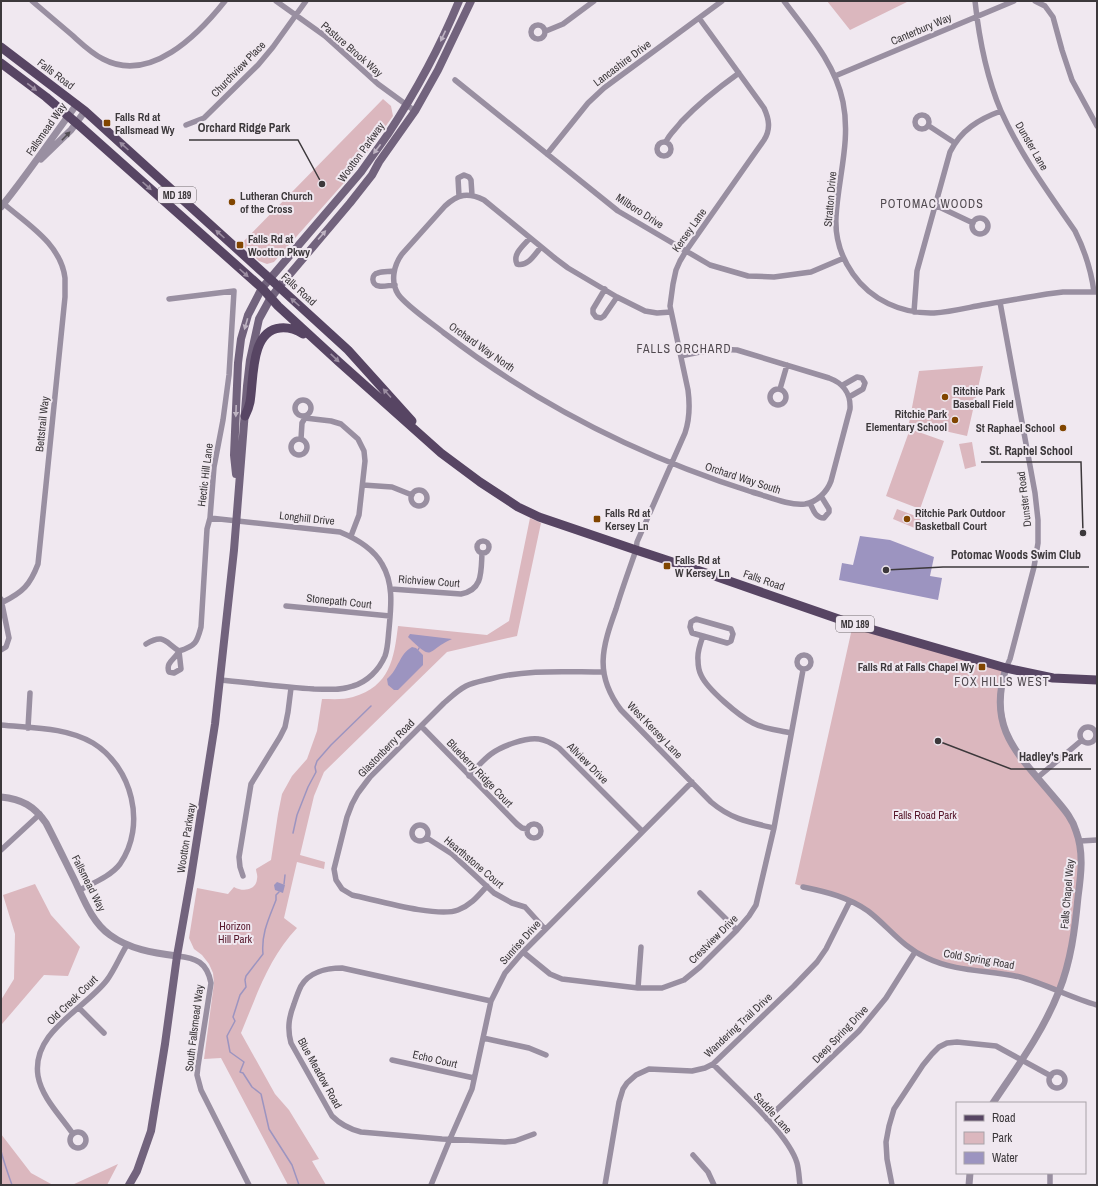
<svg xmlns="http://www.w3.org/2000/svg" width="1098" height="1186" font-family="'Archivo Narrow',sans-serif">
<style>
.green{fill:#dbb7be}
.water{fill:#9c94c0}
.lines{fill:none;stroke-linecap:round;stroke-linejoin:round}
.stream{stroke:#9c94c0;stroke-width:1.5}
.minor{stroke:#998fa1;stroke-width:5.5}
.tertiary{stroke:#998fa1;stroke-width:7}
.secondary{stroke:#72637d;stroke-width:8}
.primary{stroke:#574563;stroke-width:9}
.oneway{fill:#beb3c2}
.oneway2{fill:#9c8ea2}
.oneway3{fill:#534e54}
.poi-dot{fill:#814500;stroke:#f0e8f0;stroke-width:1.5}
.labels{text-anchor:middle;stroke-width:4;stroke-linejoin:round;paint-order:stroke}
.shield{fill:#f0e8f0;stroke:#726d71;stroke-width:1}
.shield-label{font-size:10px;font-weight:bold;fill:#3c383b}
.street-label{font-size:11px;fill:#3c383b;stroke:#f0e8f0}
.poi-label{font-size:11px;font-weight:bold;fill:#3c383b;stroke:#f0e8f0;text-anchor:start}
.park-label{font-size:11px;fill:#55162a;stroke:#f0e8f0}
.neighbourhood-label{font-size:12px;letter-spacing:1px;fill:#50494f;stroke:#f0e8f0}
.leader{fill:none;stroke:#3c383b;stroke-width:1.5}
.callout-dot{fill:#3c383b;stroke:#f0e8f0;stroke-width:1.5}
.callout-label{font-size:12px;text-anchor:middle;font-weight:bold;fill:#3c383b;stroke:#f0e8f0;stroke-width:4;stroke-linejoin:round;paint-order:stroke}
</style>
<rect width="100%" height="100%" fill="#f0e8f0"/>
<path class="green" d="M827 1H909L850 30Z
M383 99 391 106 393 116 350 176 274 262 267 264 259 261 241 244Z
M983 366 967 436 909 423 919 371Z
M910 429 944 441 920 509 886 496Z
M972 442 976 466 965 469 959 444Z
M897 509 921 518 917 529 893 519Z
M530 518 541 523 517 636 447 652 324 772 314 796 300 855 325 862 324 869 297 862 284 918 297 928C269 957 256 997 241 1033L275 1094 289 1110 319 1159 312 1161 326 1185H288L221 1058 204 1059 214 983 213 973 209 964 202 955 194 949 189 938 197 888 228 894 234 887C242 892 256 891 257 879 258 875 256 872 256 869L271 860 278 814 282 794 292 776 307 759 317 731 322 699C332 699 344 700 353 697 390 686 394 659 398 626L487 635 509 621Z
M853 624 1006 668 1000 693 1010 741 1064 810 1080 841 1077 912 1059 991 1020 977 945 965 915 952 868 912 850 901 795 884Z
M35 884 51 915 80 947 68 976 44 975 2 1024 1 1033V1000L14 979 15 934 3 895Z
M1 1134 31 1173 53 1185H1Z
M118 1164 107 1185H72Z"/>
<path class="water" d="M860 536 890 540 934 557 930 576 942 578 938 600 839 580 842 563 853 565Z
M410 634 452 639C425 651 435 663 408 637Z
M412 647 416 648 423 655V665L398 690H394L388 685 387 679C399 669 399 654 412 647Z
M277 882 285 885 283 893 275 890 274 885Z"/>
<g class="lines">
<path class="stream" d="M418 650 419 648
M293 833 297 815 308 787 316 772 315 767 317 761 331 745 371 706
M284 884 285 875
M279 892 276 895V900C269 918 261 934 263 954L246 976 245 980 246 987 240 995 233 1017 235 1021 227 1036 230 1052 244 1062 240 1072 243 1073 252 1087 261 1094 269 1129 292 1165 299 1185
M1 1151C4 1162 8 1174 12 1185"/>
<path class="minor" d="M32 1C45 12 59 24 72 35 82 44 91 53 103 59 150 84 198 35 225 1
M276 1 325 36 378 84 415 111
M784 1C807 32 835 63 843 102 851 141 838 178 836 217 835 237 841 257 853 274 871 300 902 314 934 313 950 312 966 308 982 305 1004 301 1025 298 1047 294L1063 292H1097
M975 1C979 38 986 76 1001 111 1020 154 1048 192 1075 231 1085 251 1091 269 1094 292
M1035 1 1045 6 1053 17 1062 50 1072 80 1097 126
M699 18 764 108C769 119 771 129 764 140L686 251 680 261 676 270 673 284 670 306 688 390C690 405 690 418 685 433L637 542 636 550C629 570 622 589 616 609 602 648 594 674 621 710L711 802C731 819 748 822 774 828
M531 32a7 7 0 1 1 14 0a7 7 0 1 1-14 0Z
M546 31 563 24 594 1
M835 76 1014 1
M455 80 618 211 710 265 748 276 774 277 811 272 844 258
M915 122a7 7 0 1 1 14 0a7 7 0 1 1-14 0Z
M186 125 204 118 258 65 273 47 306 1
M929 126 955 143
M666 142C669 134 676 129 681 122 699 103 718 88 739 73
M657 149a7 7 0 1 1 14 0a7 7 0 1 1-14 0Z
M547 154 588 103 604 88 722 1
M459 196 458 178 464 175 469 177 471 180 472 195
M935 205 973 223
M972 226a8 8 0 1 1 16 0a8 8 0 1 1-16 0Z
M530 238C524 245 512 254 517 264 528 267 535 254 541 247
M394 271C389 272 383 271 378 273 371 274 371 285 379 286 384 287 390 285 395 285
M605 289 593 309V313L596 317 601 318 604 316 617 297
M1000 302 1035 493 1038 520V543L1034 567 1010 659 1006 668
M671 312 657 313 645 311 617 297 568 268 556 259 484 200C468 192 458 194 445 206L402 254C394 265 390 281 398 294 405 305 433 324 444 333 536 404 641 457 752 492 767 496 789 506 805 504 817 502 827 492 831 481L850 409C851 394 843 383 829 378L737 350C718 348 700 352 681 356
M914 312 917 271 950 152C961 130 979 119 1001 111
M843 385 857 377 862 378 865 383 863 389 849 397
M780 389 787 365
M770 397a8 8 0 1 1 16 0a8 8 0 1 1-16 0Z
M295 408a8 8 0 1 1 16 0a8 8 0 1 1-16 0Z
M291 447a8 8 0 1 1 16 0a8 8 0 1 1-16 0Z
M301 439 302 423 305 418 331 421 341 424 358 439 364 451 365 461 359 515 351 536
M363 485 392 487 412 495
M411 498a8 8 0 1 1 16 0a8 8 0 1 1-16 0Z
M810 503C813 509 815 518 824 518L829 512V509L821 496
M210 518 340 532C357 539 373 548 382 564 394 584 391 607 389 629 388 638 388 648 385 656 379 670 367 682 353 686 340 691 327 689 314 689 283 687 251 683 220 680
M477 547a6 6 0 1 1 12 0a6 6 0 1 1-12 0Z
M391 589 461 594C483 590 481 572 482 553
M3 602C23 592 30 585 38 564L65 297C65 291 65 284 65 278 61 244 27 224 4 204
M286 606 390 616
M703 636 727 643 731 641 733 634 731 629 696 619 691 622 690 627 692 633 703 636C700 644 697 652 698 660 698 665 699 671 701 675 707 689 739 716 753 723 764 729 778 730 791 733
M146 644C164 633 165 642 179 651 176 659 165 662 169 672L174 673 181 669 179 651C196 646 197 642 201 627L207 529 210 518 214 467 223 420 229 375 234 291 169 299
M1 650 6 647 9 638 1 599
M797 662a7 7 0 1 1 14 0a7 7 0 1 1-14 0Z
M1 725C31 728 66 727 93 743 132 767 147 825 120 864 111 876 93 883 80 890
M421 726 517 824 522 828 527 829
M1080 735a8 8 0 1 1 16 0a8 8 0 1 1-16 0Z
M28 728 30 693
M469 776C476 768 483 760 491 754 502 746 526 737 539 739 547 740 553 744 559 748L642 831
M1037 778 1082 740
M527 831a7 7 0 1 1 14 0a7 7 0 1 1-14 0Z
M412 833a8 8 0 1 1 16 0a8 8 0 1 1-16 0Z
M427 838 452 854 494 893 512 903 525 907 545 929
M1080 841 1097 840
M1 850 40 814
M243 876 240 867 239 857 251 784 280 737 285 727 288 712 291 688
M487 886C478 896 471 905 458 910 437 918 376 900 352 895L342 889 336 880 334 869 347 817 352 804 358 793 370 777 444 703C451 697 458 690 466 686 474 682 482 681 490 679 527 669 565 672 603 672
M803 887C827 892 848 897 868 911 889 927 902 947 927 958 956 972 989 970 1020 977 1046 984 1071 998 1097 1005
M700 893 737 930
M523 952 550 974 562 979 638 988H662L684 980 700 967 737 930 749 916 756 905 774 828 803 670
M177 956C196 958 207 962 211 983L198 1066 197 1075 201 1090 249 1185
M638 988 641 947
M491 1001 342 968C327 968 309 972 301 986 298 992 296 998 294 1004 289 1017 287 1028 291 1043L332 1116C341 1125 349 1129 361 1132L442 1139 505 1142 515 1141 534 1134
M79 1008 104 1033
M483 1038 529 1048 546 1055
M392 1060 474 1078
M713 1064C736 1088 788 1133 797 1163 799 1170 799 1178 800 1185
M1049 1080a8 8 0 1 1 16 0a8 8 0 1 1-16 0Z
M767 1119 859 1031 886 998 915 952
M70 1140a8 8 0 1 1 16 0a8 8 0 1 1-16 0Z
M73 1134C60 1115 42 1098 38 1076 31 1032 85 1009 107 980 115 969 120 956 127 945
M693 1155 708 1172 714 1185
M431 1185 450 1139 472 1089 491 1001 505 973 523 952 692 782
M605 1185 619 1102 623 1089 627 1083 636 1075 649 1069 692 1071 705 1068 713 1064 794 986 817 962 826 949 850 901
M892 1185 887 1159 886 1142 889 1126 894 1109 923 1065 932 1054 939 1047 947 1043 957 1042 996 1046 1051 1076
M1050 1185V1173"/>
<path class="tertiary" d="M41 159 71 130 85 111
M1 207C28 174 51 139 77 104
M1 797C22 799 34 806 46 823 56 842 65 861 75 881 84 900 92 922 110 935 129 949 153 953 177 956
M993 1103C1017 1067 1043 1032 1059 991 1071 961 1075 929 1078 897 1081 875 1084 852 1076 831 1072 817 1062 807 1053 796 1017 753 987 728 1006 668
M969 1185 970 1173"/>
<path class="secondary" d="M236 474 234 455 238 363 241 339 248 315 262 288 361 172C370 159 379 147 388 134 415 93 440 47 459 1
M129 1185 137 1171 151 1131 165 1044 177 956 191 877 215 724 234 550 247 386 250 360 259 319 270 299 279 287 350 203 372 175 379 162 415 111 438 70 471 1"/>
<path class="primary" d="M1 47 85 111 279 287 348 350 412 421
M1 63 46 97 81 127 262 288 278 306 339 362 441 453 480 482 518 507 539 517 636 550 706 573 853 624 1006 668 1053 678 1097 680
M245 416C247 412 249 407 250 402 254 380 250 331 280 328 289 327 295 329 303 334"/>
</g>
<defs><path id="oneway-solid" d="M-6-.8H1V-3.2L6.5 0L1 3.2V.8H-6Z"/></defs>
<g class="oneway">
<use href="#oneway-solid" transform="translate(443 36) rotate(115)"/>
<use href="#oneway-solid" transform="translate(377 149) rotate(127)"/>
<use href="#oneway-solid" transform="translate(322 235) rotate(-49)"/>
<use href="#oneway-solid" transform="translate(246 324) rotate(106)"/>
<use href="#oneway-solid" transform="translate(236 411) rotate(92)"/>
</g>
<g class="oneway2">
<use href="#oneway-solid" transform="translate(32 87) rotate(37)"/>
<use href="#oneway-solid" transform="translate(124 146) rotate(-138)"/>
<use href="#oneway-solid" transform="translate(147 186) rotate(42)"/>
<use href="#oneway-solid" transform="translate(220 234) rotate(-138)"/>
<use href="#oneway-solid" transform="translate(244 273) rotate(42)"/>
<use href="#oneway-solid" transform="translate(295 302) rotate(-138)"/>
<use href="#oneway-solid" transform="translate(335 358) rotate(43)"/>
<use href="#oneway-solid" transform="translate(387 393) rotate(-132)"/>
</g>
<use class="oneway3" href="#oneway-solid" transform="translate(66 136) rotate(-46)"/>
<g class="poi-dot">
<rect x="103" y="119" width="8" height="8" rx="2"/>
<circle cx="232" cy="202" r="4"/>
<rect x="236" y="241" width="8" height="8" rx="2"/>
<circle cx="945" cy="397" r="4"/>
<circle cx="955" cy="420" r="4"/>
<circle cx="1063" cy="428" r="4"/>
<rect x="593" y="515" width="8" height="8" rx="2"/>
<circle cx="907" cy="519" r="4"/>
<rect x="663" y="562" width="8" height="8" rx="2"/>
<rect x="978" y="663" width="8" height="8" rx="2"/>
</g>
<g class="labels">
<g class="shield">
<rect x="158" y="187" width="38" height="16" rx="3"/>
<rect x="836" y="616" width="38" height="16" rx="3"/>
</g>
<g class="shield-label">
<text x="177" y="199">MD 189</text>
<text x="855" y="628">MD 189</text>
</g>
<g class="street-label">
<text transform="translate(921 29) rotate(-23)" y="4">Canterbury Way</text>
<text transform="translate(352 49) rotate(41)" y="4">Pasture Brook Way</text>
<text transform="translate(622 63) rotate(-37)" y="4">Lancashire Drive</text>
<text transform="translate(238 69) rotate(-46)" y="4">Churchview Place</text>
<text transform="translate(56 74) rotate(37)" y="4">Falls Road</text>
<text transform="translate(46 129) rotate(-55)" y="4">Fallsmead Way</text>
<text transform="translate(1032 146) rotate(60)" y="4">Dunster Lane</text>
<text transform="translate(361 152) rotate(-54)" y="4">Wootton Parkway</text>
<text transform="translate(830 199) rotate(-85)" y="4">Stratton Drive</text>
<text transform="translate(640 211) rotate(33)" y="4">Milboro Drive</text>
<text transform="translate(689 230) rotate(-55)" y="4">Kersey Lane</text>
<text transform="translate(299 289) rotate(42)" y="4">Falls Road</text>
<text transform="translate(482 347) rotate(35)" y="4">Orchard Way North</text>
<text transform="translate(42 424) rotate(-84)" y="4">Bettstrail Way</text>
<text transform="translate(205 475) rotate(-83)" y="4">Hectic Hill Lane</text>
<text transform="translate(743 478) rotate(18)" y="4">Orchard Way South</text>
<text transform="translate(1024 499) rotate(-97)" y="4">Dunster Road</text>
<text transform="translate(307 518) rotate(6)" y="4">Longhill Drive</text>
<text transform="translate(764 580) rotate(19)" y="4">Falls Road</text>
<text transform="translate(429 581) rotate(4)" y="4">Richview Court</text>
<text transform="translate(339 601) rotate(6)" y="4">Stonepath Court</text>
<text transform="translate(655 730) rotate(46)" y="4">West Kersey Lane</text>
<text transform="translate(386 748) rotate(-46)" y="4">Glastonberry Road</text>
<text transform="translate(588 763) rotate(45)" y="4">Allview Drive</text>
<text transform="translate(480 773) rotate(46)" y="4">Blueberry Ridge Court</text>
<text transform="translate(186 838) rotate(-81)" y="4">Wootton Parkway</text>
<text transform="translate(474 862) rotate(40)" y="4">Hearthstone Court</text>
<text transform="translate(89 883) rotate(63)" y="4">Fallsmead Way</text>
<text transform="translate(1067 894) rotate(-85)" y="4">Falls Chapel Way</text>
<text transform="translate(713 939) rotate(-45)" y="4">Crestview Drive</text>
<text transform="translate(520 942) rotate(-48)" y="4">Sunrise Drive</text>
<text transform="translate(979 959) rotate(10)" y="4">Cold Spring Road</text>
<text transform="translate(72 1000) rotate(-44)" y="4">Old Creek Court</text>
<text transform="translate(738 1025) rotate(-43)" y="4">Wandering Trail Drive</text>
<text transform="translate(194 1028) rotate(-83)" y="4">South Fallsmead Way</text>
<text transform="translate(840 1034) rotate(-46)" y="4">Deep Spring Drive</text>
<text transform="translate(435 1059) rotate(13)" y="4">Echo Court</text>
<text transform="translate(320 1073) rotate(61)" y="4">Blue Meadow Road</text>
<text transform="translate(773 1113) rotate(48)" y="4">Saddle Lane</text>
</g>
<g class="poi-label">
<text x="115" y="121">Falls Rd at<tspan x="115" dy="13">Fallsmead Wy</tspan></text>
<text x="240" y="200">Lutheran Church<tspan x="240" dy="13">of the Cross</tspan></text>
<text x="248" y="243">Falls Rd at<tspan x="248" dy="13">Wootton Pkwy</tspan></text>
<text x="953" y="395">Ritchie Park<tspan x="953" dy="13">Baseball Field</tspan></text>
<text x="947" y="418" text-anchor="end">Ritchie Park<tspan x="947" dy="13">Elementary School</tspan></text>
<text x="1055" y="432" text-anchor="end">St Raphael School</text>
<text x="605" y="517">Falls Rd at<tspan x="605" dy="13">Kersey Ln</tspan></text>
<text x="915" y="517">Ritchie Park Outdoor<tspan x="915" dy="13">Basketball Court</tspan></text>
<text x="675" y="564">Falls Rd at<tspan x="675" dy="13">W Kersey Ln</tspan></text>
<text x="974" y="671" text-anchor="end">Falls Rd at Falls Chapel Wy</text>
</g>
<g class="park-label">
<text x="925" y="819">Falls Road Park</text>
<text x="235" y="930">Horizon<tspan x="235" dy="13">Hill Park</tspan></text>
</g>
<g class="neighbourhood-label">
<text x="932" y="208">POTOMAC WOODS</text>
<text x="684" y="353">FALLS ORCHARD</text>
<text x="1002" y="686">FOX HILLS WEST</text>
</g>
</g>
<path class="leader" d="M322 184L298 140H189M1083 533L1081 462H981M886 570L943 567H1089M938 741L1011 769H1091"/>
<g class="callout-dot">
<circle cx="322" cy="184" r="4"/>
<circle cx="1083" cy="533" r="4"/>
<circle cx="886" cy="570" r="4"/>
<circle cx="938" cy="741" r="4"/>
</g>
<g class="callout-label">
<text x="244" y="132">Orchard Ridge Park</text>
<text x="1031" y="455">St. Raphel School</text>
<text x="1016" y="559">Potomac Woods Swim Club</text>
<text x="1051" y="761">Hadley's Park</text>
</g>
<rect width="1098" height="1186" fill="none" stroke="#3c383b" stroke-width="4"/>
<rect x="956" y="1102" width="130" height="72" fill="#f0e8f0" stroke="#a8a2a8"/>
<rect x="964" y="1115" width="20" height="6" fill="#574563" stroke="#a8a2a8"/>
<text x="992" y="1122" font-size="12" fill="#3c383b">Road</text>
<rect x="964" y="1132" width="20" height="12" fill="#dbb7be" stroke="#a8a2a8"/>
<text x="992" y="1142" font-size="12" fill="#3c383b">Park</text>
<rect x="964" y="1152" width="20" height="12" fill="#9c94c0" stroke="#a8a2a8"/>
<text x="992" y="1162" font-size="12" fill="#3c383b">Water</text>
</svg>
